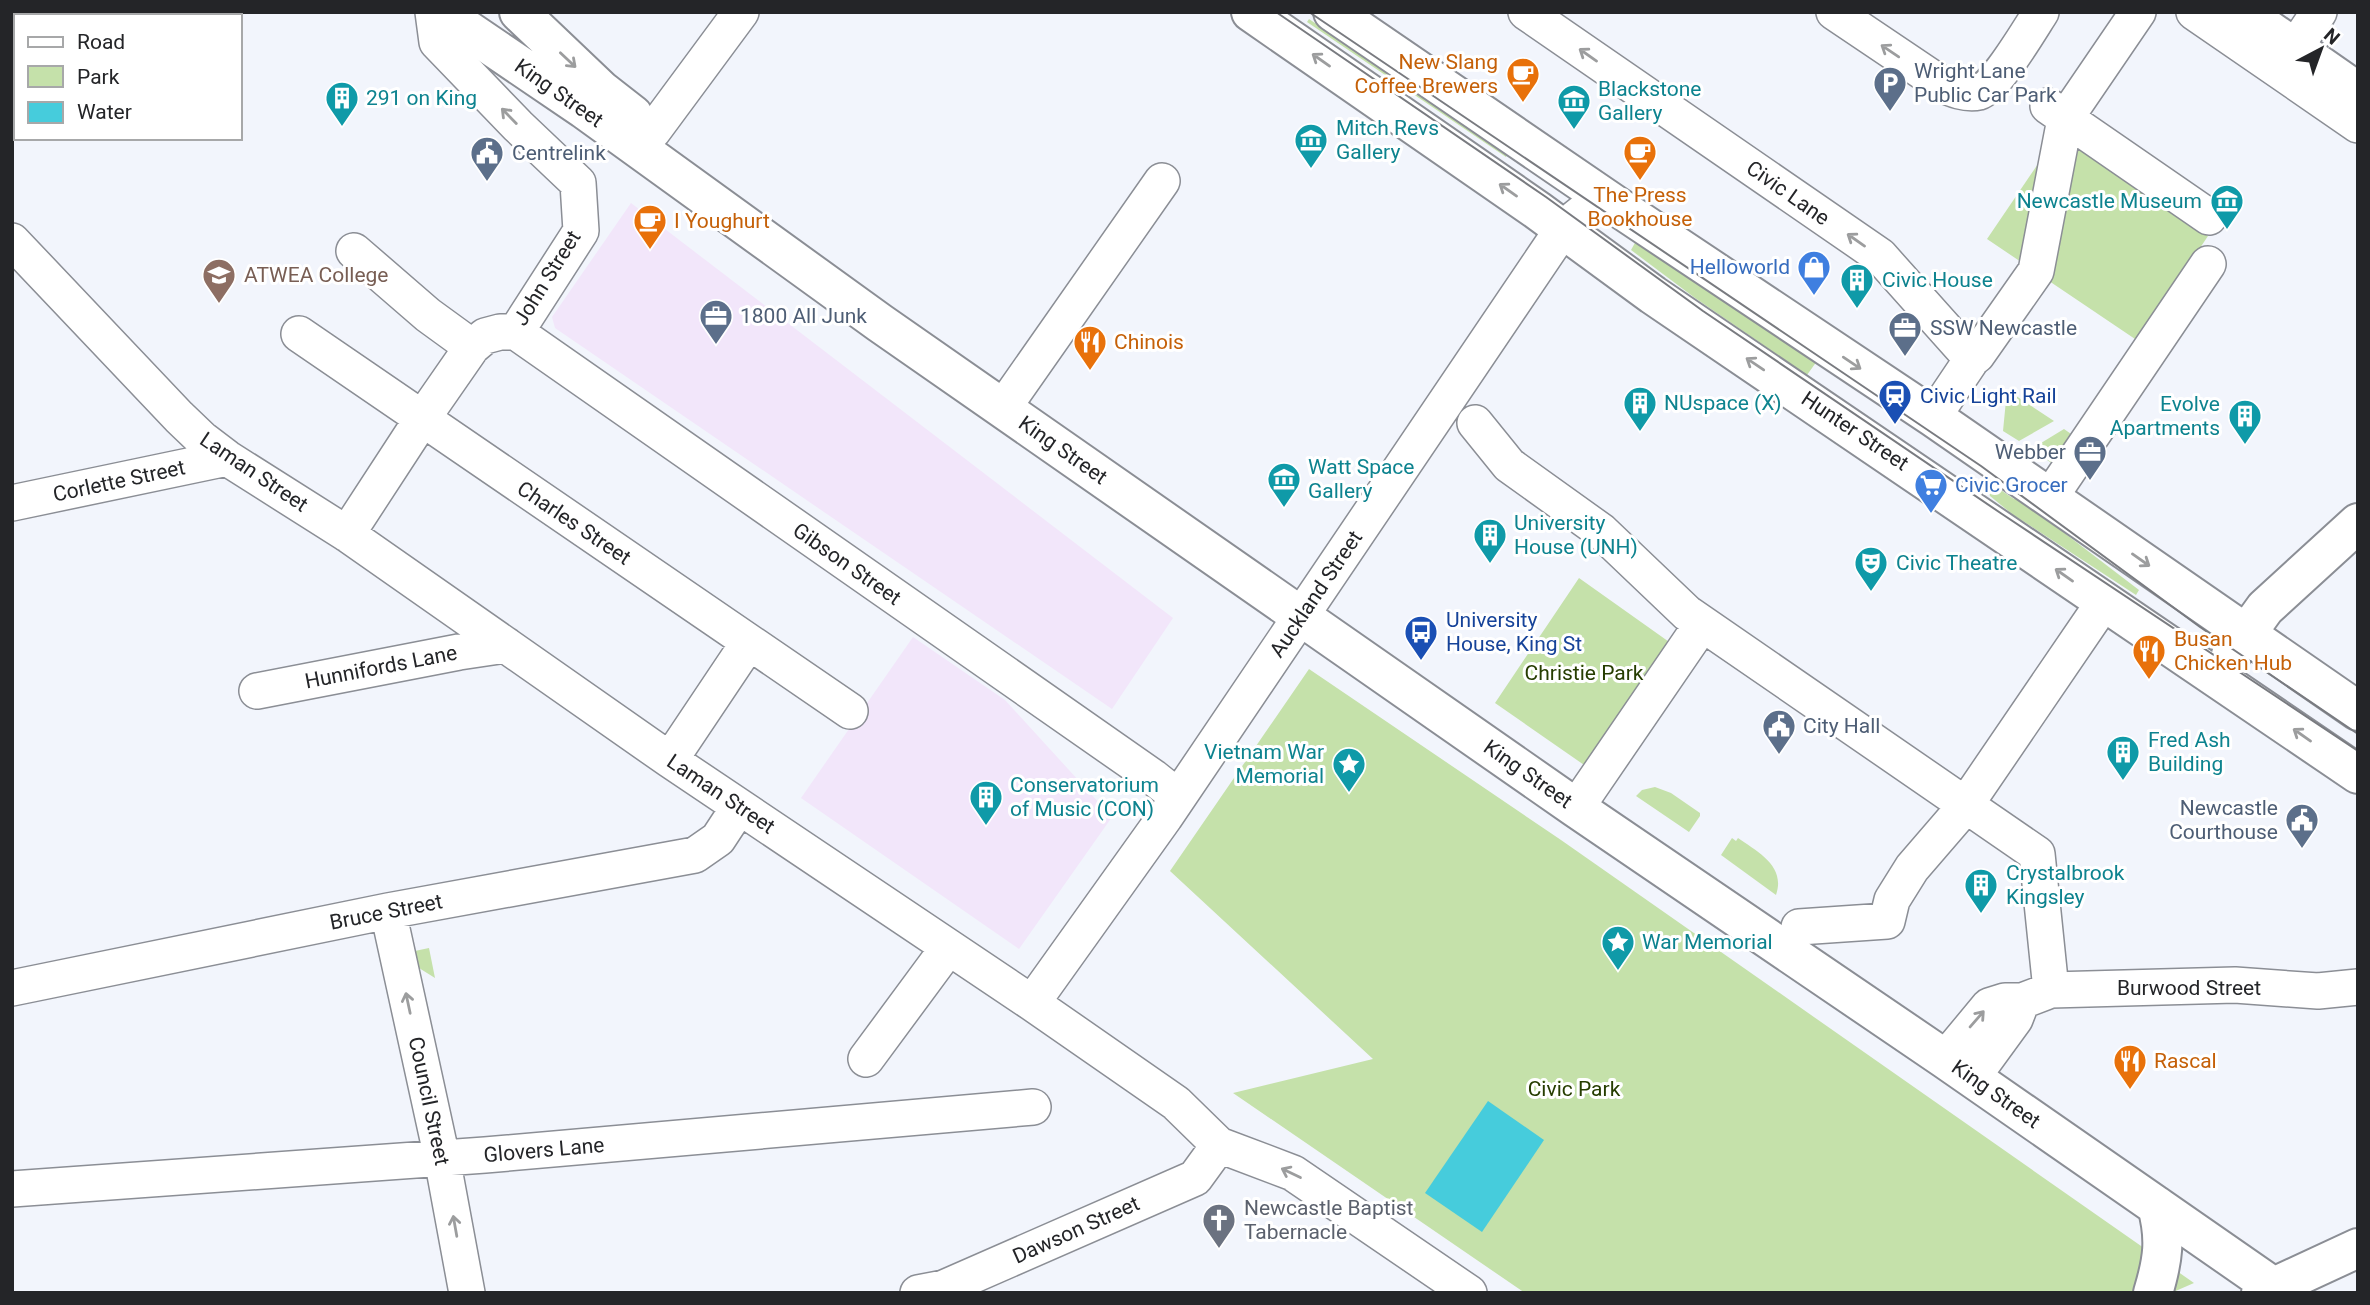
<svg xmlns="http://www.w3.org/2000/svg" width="2370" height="1305" font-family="Roboto,sans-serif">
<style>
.commercial{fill:#f2e6fa}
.green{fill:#c5e1aa}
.water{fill:#46ccdc}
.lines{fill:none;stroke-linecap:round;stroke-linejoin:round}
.minor-casing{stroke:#8b8e95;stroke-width:38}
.major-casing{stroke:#8b8e95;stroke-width:42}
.minor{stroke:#fff;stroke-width:35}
.major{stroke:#fff;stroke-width:38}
.tram{stroke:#797b80;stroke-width:2}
.oneway{stroke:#9c9d9e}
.labels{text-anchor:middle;stroke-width:6;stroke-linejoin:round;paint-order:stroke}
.food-label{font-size:21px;fill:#c56008;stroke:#fff;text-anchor:start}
.service-label{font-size:21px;fill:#4e5e75;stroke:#fff;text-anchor:start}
.culture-label{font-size:21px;fill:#0d838f;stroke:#fff;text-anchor:start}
.street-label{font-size:21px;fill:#242528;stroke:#fff}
.shop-label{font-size:21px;fill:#366cbe;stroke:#fff;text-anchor:end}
.education-label{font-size:21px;fill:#785e54;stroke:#fff;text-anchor:start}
.transit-label{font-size:21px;fill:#164399;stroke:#fff;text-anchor:start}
.park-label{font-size:21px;fill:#263d01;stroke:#fff}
.worship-label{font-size:21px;fill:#5b616d;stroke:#fff;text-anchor:start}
</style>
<rect width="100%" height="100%" fill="#f2f5fc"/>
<path class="commercial" d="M631 203 1173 618 1112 709 555 328 552 317Z
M913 637 1005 700 1112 817 1019 949 801 798Z"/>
<path class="green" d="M1309 19 1508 153 1506 157 1307 22Z
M2059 133 2208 236 2138 341 1987 239Z
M1636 241 1817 361 1807 375 1695 298 1631 250Z
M2007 390 2054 421 2019 441 2003 431Z
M2064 429 2074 436 2053 464 2031 449Z
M1995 486 2014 499H2020L2139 590 2136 595 2012 514 1990 496 1989 493Z
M1579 578 1672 644 1587 767 1495 703Z
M1309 669 1561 840 2194 1283 2171 1293H1525L1233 1093 1373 1059 1170 871Z
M1655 787 1671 793 1700 813V816L1689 832 1636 796 1642 790Z
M1732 838 1736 841 1738 838C1758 852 1786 866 1776 895L1721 855Z
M429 948 435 978 411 963 410 952Z"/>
<path class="water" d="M1488 1101 1544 1140 1482 1232 1425 1193Z"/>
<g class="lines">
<defs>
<path id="minor" d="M433 12 437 42 518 126 578 183 581 231 516 332
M1526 12 1880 256 1972 359 1933 417
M1834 12 1941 84C1952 89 1966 95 1979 92 1996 87 2030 29 2041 12
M2194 12 2358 125
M2294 49 2319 12
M2048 106 2209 217
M653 131 741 12
M12 241 179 417 202 439 227 458 347 534 670 760 1032 1003 1176 1103 1219 1145 1293 1173 1469 1293
M354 251 428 315 472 347
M516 332 1153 777 1178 797
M299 334 850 711
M1972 359 1977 355 2036 271 2065 119 2138 12
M1003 408 1162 181
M1475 423 1509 465 1601 531 1687 613 2037 854 2051 990
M2059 484 2208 264
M12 503 227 458
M347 534 422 419 472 347 485 336 500 332H516
M257 691 459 652 506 645
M670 760 749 642
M1576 808 1702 624
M388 911 442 1158 467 1293
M1799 927 1887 921 1892 900 1912 868 1962 810 2093 618
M12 988 388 911 695 855 718 839 739 807
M1032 1003 1165 817 1558 236C1572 220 1589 202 1612 202
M866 1059 948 948
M1945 1059 1989 1006 2005 1001H2022L2051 990 2235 985 2318 991 2358 987
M1972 1078 2015 1019 2022 1001
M12 1189 485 1155 1033 1107
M918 1293 944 1288 1195 1178 1219 1145"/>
<path id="major" d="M441 12 584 109 880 323 1576 808 1945 1059 2282 1293
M519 12 601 90 633 115
M1251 12 1537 210 1653 295 2358 774
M1333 12 1621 209 1933 417 2358 711
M2243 12 2358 92
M2231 655 2265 608 2358 523
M2153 1293C2163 1260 2166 1239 2157 1206
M2261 1293 2358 1248"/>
</defs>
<use href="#minor" class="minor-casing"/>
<use href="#major" class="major-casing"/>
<use href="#minor" class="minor"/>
<use href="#major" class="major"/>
<path class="tram" d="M1276 12 1546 197 1703 311 2002 514 2358 751
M1309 12 1981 466 2200 627 2358 734"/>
</g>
<defs><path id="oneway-shaft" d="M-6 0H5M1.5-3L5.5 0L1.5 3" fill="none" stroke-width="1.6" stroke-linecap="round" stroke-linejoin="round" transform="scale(1.75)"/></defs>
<g class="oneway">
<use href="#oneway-shaft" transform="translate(1890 51) rotate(-146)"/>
<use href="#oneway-shaft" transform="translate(1588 55) rotate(-145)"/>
<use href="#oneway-shaft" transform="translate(568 60) rotate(43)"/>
<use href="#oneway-shaft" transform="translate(1321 60) rotate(-145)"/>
<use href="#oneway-shaft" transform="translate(509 116) rotate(-134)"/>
<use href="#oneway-shaft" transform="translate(1508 190) rotate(-145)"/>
<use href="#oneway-shaft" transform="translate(1856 240) rotate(-145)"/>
<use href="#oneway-shaft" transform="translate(1852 363) rotate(34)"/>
<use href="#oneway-shaft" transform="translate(1755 364) rotate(-146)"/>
<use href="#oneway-shaft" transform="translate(2141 560) rotate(35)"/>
<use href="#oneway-shaft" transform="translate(2064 575) rotate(-145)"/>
<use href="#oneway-shaft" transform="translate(2302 735) rotate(-145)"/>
<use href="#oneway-shaft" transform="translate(408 1003) rotate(-102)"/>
<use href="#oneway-shaft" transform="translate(1977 1019) rotate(-49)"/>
<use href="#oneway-shaft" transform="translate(1291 1173) rotate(-154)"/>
<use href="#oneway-shaft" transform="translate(455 1226) rotate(-100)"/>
</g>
<defs>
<symbol id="cafe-pin" viewBox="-11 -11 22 30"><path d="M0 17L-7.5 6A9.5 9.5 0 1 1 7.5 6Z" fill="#e8710a" stroke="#fff"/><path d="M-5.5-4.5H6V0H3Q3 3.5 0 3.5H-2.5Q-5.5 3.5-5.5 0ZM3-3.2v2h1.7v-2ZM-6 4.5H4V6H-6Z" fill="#fff"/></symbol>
<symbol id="parking-pin" viewBox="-11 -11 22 30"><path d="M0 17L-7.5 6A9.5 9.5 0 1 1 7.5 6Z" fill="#5c6f8a" stroke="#fff"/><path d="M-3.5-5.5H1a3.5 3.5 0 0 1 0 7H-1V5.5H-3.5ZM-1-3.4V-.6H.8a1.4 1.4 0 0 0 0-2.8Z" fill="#fff"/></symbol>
<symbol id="building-pin" viewBox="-11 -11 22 30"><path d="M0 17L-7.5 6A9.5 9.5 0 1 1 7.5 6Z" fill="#0f9aa8" stroke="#fff"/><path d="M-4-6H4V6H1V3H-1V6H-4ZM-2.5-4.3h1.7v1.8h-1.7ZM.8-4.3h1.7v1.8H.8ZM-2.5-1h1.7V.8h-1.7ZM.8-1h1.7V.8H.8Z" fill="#fff"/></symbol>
<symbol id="museum-pin" viewBox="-11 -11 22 30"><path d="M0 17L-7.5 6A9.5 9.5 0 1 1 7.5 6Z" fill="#0f9aa8" stroke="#fff"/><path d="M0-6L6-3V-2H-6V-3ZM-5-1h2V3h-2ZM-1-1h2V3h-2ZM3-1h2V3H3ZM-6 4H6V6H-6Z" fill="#fff"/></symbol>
<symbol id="civic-pin" viewBox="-11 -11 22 30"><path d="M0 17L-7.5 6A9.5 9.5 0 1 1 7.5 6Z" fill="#5c6f8a" stroke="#fff"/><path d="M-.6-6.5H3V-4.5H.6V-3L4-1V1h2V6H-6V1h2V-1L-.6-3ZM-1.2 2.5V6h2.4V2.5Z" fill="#fff"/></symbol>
<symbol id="shop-pin" viewBox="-11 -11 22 30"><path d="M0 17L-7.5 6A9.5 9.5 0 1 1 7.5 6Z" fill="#3f7fe0" stroke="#fff"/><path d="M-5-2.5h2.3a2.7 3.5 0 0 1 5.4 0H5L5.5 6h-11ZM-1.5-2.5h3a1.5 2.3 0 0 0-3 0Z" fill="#fff"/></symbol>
<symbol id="school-pin" viewBox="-11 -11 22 30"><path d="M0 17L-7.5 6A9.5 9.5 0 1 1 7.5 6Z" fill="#8d6e63" stroke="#fff"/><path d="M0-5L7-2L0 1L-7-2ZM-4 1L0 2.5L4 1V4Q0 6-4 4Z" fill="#fff"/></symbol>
<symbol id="office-pin" viewBox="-11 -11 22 30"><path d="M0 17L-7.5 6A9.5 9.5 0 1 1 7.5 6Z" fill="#5c6f8a" stroke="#fff"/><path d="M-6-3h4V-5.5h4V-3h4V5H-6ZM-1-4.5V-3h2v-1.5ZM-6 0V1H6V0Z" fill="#fff"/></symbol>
<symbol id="restaurant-pin" viewBox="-11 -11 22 30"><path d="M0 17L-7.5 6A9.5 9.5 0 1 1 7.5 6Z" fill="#e8710a" stroke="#fff"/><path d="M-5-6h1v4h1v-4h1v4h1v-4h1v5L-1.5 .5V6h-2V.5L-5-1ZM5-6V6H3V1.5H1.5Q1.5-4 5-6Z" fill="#fff"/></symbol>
<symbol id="station-pin" viewBox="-11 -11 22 30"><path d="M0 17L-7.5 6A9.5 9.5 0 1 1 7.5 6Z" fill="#1a4fb4" stroke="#fff"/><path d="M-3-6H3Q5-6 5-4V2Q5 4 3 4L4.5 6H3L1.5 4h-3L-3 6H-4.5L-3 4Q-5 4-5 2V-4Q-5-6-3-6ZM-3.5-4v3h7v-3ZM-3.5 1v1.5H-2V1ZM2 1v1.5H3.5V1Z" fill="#fff"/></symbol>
<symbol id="supermarket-pin" viewBox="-11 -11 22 30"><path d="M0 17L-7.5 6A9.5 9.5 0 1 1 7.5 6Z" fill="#3f7fe0" stroke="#fff"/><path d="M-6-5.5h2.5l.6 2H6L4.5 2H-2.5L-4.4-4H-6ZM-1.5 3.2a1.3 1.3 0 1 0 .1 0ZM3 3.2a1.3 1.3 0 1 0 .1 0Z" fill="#fff"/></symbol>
<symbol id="theatre-pin" viewBox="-11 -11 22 30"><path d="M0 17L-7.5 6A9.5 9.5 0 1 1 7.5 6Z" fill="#0f9aa8" stroke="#fff"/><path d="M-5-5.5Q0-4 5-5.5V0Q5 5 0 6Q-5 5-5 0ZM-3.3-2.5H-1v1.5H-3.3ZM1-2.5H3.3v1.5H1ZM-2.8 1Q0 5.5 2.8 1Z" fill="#fff"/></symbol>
<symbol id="bus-pin" viewBox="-11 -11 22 30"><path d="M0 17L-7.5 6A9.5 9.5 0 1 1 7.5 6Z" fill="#1a4fb4" stroke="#fff"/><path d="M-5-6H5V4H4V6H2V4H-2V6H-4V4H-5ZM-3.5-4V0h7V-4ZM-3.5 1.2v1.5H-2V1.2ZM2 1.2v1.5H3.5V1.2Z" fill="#fff"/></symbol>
<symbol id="sight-pin" viewBox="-11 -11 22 30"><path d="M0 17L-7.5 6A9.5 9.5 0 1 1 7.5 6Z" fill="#0f9aa8" stroke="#fff"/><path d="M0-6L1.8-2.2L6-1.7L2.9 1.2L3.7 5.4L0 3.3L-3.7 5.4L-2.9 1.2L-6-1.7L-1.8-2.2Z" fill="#fff"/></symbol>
<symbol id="church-pin" viewBox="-11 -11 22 30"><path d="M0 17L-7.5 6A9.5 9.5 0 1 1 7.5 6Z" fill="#6b7280" stroke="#fff"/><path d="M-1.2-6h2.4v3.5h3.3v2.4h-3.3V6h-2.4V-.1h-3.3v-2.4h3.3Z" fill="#fff"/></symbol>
</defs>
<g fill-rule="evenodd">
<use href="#cafe-pin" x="1504" y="55" width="38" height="52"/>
<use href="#parking-pin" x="1871" y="64" width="38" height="52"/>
<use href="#building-pin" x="323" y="79" width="38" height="52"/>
<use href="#museum-pin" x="1555" y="82" width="38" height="52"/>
<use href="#museum-pin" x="1292" y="121" width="38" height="52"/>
<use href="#cafe-pin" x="1621" y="133" width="38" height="52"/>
<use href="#civic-pin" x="468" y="134" width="38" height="52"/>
<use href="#museum-pin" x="2208" y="182" width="38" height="52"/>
<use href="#cafe-pin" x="631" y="202" width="38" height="52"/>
<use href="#shop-pin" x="1795" y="248" width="38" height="52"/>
<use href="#school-pin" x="200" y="256" width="38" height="52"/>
<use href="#building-pin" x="1838" y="261" width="38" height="52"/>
<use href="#office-pin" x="697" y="297" width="38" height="52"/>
<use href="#office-pin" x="1886" y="309" width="38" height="52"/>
<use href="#restaurant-pin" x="1071" y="323" width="38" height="52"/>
<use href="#station-pin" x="1876" y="377" width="38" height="52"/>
<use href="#building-pin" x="1621" y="384" width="38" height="52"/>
<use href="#building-pin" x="2226" y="397" width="38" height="52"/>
<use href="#office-pin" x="2071" y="433" width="38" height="52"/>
<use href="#museum-pin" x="1265" y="460" width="38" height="52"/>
<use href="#supermarket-pin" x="1912" y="466" width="38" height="52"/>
<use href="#building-pin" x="1471" y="516" width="38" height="52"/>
<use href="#theatre-pin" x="1852" y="544" width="38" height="52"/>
<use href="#bus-pin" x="1402" y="613" width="38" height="52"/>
<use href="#restaurant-pin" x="2130" y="632" width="38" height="52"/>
<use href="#civic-pin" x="1760" y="707" width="38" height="52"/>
<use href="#building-pin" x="2104" y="733" width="38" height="52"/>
<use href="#sight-pin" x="1330" y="745" width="38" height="52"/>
<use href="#building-pin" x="967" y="778" width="38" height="52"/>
<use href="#civic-pin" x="2283" y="801" width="38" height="52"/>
<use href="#building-pin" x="1962" y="866" width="38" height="52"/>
<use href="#sight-pin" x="1599" y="923" width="38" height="52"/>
<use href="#restaurant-pin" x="2111" y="1042" width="38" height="52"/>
<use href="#church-pin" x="1200" y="1201" width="38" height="52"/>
</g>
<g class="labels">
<g class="food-label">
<text x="1498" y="69" text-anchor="end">New Slang<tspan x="1498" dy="24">Coffee Brewers</tspan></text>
<text x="1640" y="202" text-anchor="middle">The Press<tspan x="1640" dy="24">Bookhouse</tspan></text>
<text x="674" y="228">I Youghurt</text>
<text x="1114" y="349">Chinois</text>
<text x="2174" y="646">Busan<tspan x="2174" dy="24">Chicken Hub</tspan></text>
<text x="2154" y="1068">Rascal</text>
</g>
<g class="service-label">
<text x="1914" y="78">Wright Lane<tspan x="1914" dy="24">Public Car Park</tspan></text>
<text x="512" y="160">Centrelink</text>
<text x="740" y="323">1800 All Junk</text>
<text x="1930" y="335">SSW Newcastle</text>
<text x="2066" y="459" text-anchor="end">Webber</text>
<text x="1803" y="733">City Hall</text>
<text x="2278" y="815" text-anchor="end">Newcastle<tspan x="2278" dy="24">Courthouse</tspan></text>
</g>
<g class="culture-label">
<text x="1598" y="96">Blackstone<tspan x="1598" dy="24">Gallery</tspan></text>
<text x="366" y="105">291 on King</text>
<text x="1336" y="135">Mitch Revs<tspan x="1336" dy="24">Gallery</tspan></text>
<text x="2202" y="208" text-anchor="end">Newcastle Museum</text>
<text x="1882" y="287">Civic House</text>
<text x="1664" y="410">NUspace (X)</text>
<text x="2220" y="411" text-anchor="end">Evolve<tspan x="2220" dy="24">Apartments</tspan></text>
<text x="1308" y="474">Watt Space<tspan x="1308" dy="24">Gallery</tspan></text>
<text x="1514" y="530">University<tspan x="1514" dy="24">House (UNH)</tspan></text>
<text x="1896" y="570">Civic Theatre</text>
<text x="2148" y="747">Fred Ash<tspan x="2148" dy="24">Building</tspan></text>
<text x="1324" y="759" text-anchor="end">Vietnam War<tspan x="1324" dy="24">Memorial</tspan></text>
<text x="1010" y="792">Conservatorium<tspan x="1010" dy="24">of Music (CON)</tspan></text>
<text x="2006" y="880">Crystalbrook<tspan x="2006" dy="24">Kingsley</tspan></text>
<text x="1642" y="949">War Memorial</text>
</g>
<g class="street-label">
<text transform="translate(559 93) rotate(35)" y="7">King Street</text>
<text transform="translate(1788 193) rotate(35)" y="7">Civic Lane</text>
<text transform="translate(547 278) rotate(-58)" y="7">John Street</text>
<text transform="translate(1855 431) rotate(34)" y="7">Hunter Street</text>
<text transform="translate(1063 450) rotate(35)" y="7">King Street</text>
<text transform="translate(254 472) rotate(34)" y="7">Laman Street</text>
<text transform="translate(119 481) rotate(-12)" y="7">Corlette Street</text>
<text transform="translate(574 523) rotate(34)" y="7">Charles Street</text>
<text transform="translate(847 564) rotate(35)" y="7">Gibson Street</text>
<text transform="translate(1316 594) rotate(-56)" y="7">Auckland Street</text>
<text transform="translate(381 667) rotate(-11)" y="7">Hunnifords Lane</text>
<text transform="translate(1528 774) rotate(35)" y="7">King Street</text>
<text transform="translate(721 794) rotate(34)" y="7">Laman Street</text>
<text transform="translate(386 912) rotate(-11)" y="7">Bruce Street</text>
<text x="2189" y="995">Burwood Street</text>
<text transform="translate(1996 1094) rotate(35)" y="7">King Street</text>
<text transform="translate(429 1101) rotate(78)" y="7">Council Street</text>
<text transform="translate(544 1150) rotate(-5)" y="7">Glovers Lane</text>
<text transform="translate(1076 1230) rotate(-24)" y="7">Dawson Street</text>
</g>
<g class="shop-label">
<text x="1790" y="274">Helloworld</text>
<text x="1955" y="492" text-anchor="start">Civic Grocer</text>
</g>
<g class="education-label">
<text x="244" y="282">ATWEA College</text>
</g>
<g class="transit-label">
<text x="1920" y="403">Civic Light Rail</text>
<text x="1446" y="627">University<tspan x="1446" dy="24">House, King St</tspan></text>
</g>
<g class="park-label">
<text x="1584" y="680">Christie Park</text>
<text x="1574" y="1096">Civic Park</text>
</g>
<g class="worship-label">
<text x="1244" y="1215">Newcastle Baptist<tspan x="1244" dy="24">Tabernacle</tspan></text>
</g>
</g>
<rect width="2370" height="1305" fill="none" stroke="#242528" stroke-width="28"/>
<rect x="14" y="14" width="228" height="126" fill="#ffffff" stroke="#a7a8a9" stroke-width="2"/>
<rect x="28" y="37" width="35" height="10" fill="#ffffff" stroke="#a7a8a9" stroke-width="2"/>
<text x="77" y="49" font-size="21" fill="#242528">Road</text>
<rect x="28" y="66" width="35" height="21" fill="#c5e1aa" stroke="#a7a8a9" stroke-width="2"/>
<text x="77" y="84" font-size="21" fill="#242528">Park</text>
<rect x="28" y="102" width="35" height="21" fill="#46ccdc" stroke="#a7a8a9" stroke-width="2"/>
<text x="77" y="119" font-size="21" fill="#242528">Water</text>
<g transform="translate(2321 49) rotate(41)" stroke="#ffffff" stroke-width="5" paint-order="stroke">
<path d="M0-5L12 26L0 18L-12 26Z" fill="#242528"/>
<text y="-10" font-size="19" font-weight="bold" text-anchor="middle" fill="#242528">N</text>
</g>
</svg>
